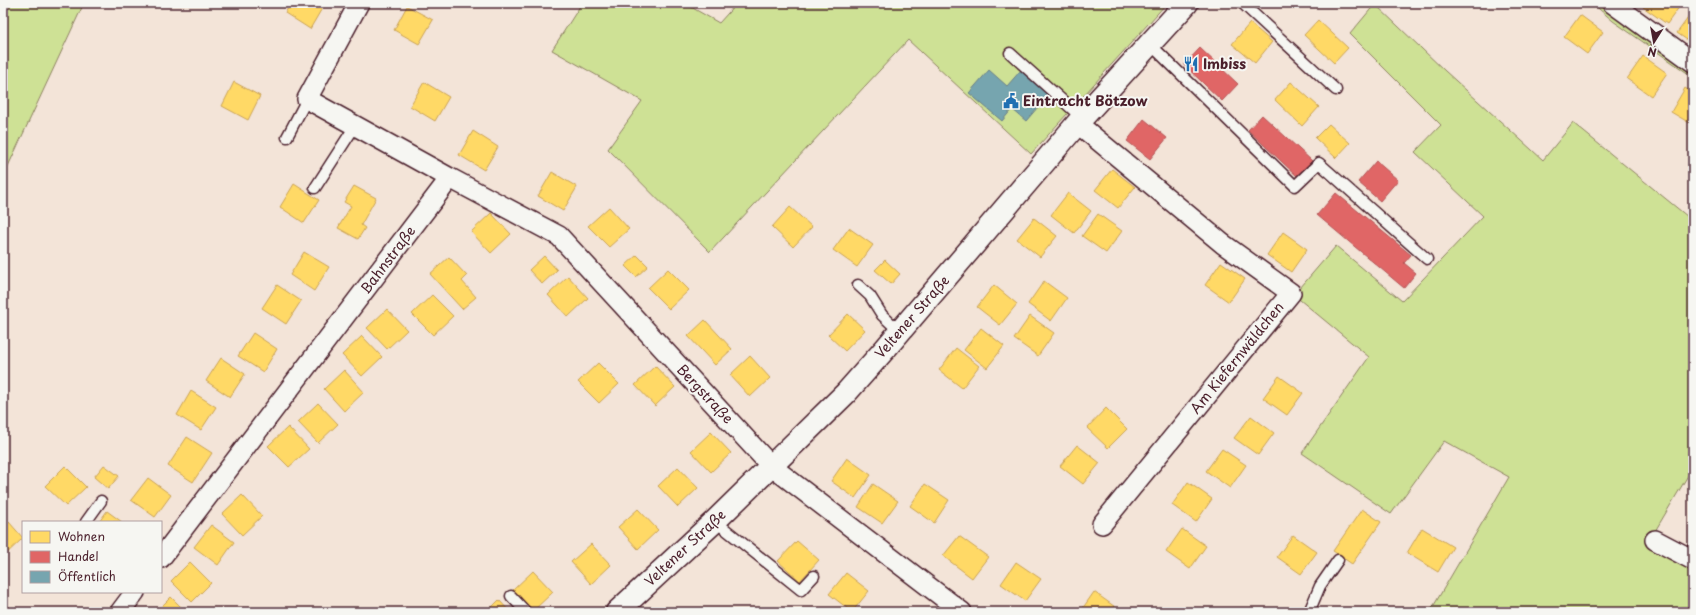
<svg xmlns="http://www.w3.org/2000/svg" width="1696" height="615" font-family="'Playpen Sans',sans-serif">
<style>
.green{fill:#cee195;stroke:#8c8060}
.homes{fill:#ffd966;stroke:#c9a154}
.shops{fill:#e06666;stroke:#b35154}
.public{fill:#76a5af;stroke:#697d87}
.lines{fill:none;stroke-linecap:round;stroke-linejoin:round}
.service-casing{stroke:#4a1f2b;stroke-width:13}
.minor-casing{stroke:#4a1f2b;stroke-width:22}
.secondary-casing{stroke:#4a1f2b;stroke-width:25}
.service{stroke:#f6f6f2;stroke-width:10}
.minor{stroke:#f6f6f2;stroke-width:19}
.secondary{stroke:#f6f6f2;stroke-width:22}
.labels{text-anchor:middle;stroke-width:4;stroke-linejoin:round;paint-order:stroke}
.poi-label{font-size:14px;font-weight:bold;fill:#4a1f2b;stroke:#f6f6f2;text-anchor:start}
.street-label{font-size:14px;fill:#4a1f2b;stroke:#f6f6f2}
</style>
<rect width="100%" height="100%" fill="#f3e4d8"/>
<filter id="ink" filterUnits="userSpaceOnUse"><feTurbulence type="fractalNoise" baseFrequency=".025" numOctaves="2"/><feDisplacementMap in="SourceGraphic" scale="8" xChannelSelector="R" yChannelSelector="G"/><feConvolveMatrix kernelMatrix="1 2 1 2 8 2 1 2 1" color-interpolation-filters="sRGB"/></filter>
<g filter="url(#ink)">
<path class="green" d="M3 3H84L3 177Z
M582 3H684L719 23 737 3H1167L1031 154 908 40 710 252 608 149 642 101 552 50Z
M1592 3H1622L1693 53V77L1613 21Z
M1375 4 1445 71 1543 160 1573 123 1693 221V467L1648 543 1693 567V612H1430L1509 477 1444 441 1391 514 1302 453 1369 357 1294 295 1336 246 1402 301 1483 216 1415 152 1441 125 1350 34Z"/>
<path class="homes" d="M291 3H321L324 5 310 29 285 13Z
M1532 3H1540L1537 7Z
M1646 3H1682L1667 24 1643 7Z
M407 6 433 20 419 44 394 30Z
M1693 11V44L1677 33Z
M1580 15 1603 32 1587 54 1564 37Z
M1318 20 1348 48 1334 63 1304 35Z
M1250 23 1272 42 1255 63 1232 44Z
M1643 56 1667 73 1651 96 1627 79Z
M234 82 260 96 248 120 222 106Z
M424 82 449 97 435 121 410 106Z
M1291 82 1319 107 1302 126 1275 100Z
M1685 88 1693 93V125L1671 112Z
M1329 124 1350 143 1336 158 1315 138Z
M473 131 498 147 484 170 459 155Z
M1112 169 1135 187 1118 208 1095 190Z
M552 172 577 187 563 211 538 196Z
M294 184 319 200 304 223 280 207Z
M354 186 376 198 361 225 365 228 358 239 338 228 351 206 344 202Z
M1068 193 1091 211 1074 233 1051 215Z
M609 207 629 229 609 247 588 226Z
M790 207 812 227 793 247 772 227Z
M491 213 511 234 491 253 471 232Z
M1098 214 1122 231 1106 253 1082 236Z
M1034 218 1057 236 1040 257 1017 239Z
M849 228 873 245 857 267 833 250Z
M1283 232 1307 249 1291 272 1267 255Z
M304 252 329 267 314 291 290 275Z
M637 255 648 266 636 277 625 266Z
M544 256 557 270 542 284 529 270Z
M449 257 467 276 462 281 476 297 462 309 430 274Z
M885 260 900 274 891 284 875 270Z
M1221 262 1245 279 1229 302 1205 285Z
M668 269 689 290 669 309 648 288Z
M568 276 588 298 568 317 548 295Z
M1044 281 1067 298 1051 321 1028 304Z
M277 285 301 301 286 324 262 308Z
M994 285 1017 304 1000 325 977 307Z
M432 295 453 316 433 335 412 314Z
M387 309 407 330 387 349 367 328Z
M848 314 865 330 845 351 828 335Z
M1030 316 1054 333 1038 356 1014 339Z
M705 320 732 349 715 365 688 336Z
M981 328 1004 346 987 368 964 350Z
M253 333 277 349 263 372 238 356Z
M362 336 382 357 362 376 342 355Z
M956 348 979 366 962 388 939 370Z
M750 356 770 378 750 397 730 375Z
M221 358 245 374 230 397 206 381Z
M598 363 619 384 599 403 578 382Z
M655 366 675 387 655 406 635 385Z
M344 370 364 392 344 411 324 389Z
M1279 376 1303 393 1287 415 1263 398Z
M191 391 216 407 201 430 177 415Z
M318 403 338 424 318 443 298 422Z
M1106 408 1127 429 1108 448 1087 428Z
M1251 416 1274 433 1258 455 1234 438Z
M3 423 6 424 3 435Z
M288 427 309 449 289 467 268 446Z
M711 432 731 453 711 472 691 451Z
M187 437 212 453 193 482 168 466Z
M1077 445 1100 463 1083 484 1060 466Z
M1222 449 1246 465 1230 488 1206 471Z
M847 458 871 475 855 498 831 481Z
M104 465 119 476 108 489 94 477Z
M65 466 86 487 66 506 45 486Z
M678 467 698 488 678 507 658 486Z
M148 478 171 495 155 517 131 500Z
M1188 482 1212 499 1196 522 1172 505Z
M873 484 898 501 882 523 858 507Z
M925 484 949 500 934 523 910 506Z
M242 495 262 516 242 535 222 514Z
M638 509 658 530 638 549 618 527Z
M1362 509 1381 522 1352 564 1333 551Z
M107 511 122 522H99Z
M9 522 23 538 3 557V527Z
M211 525 234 542 218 565 194 547Z
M1422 528 1453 547 1438 572 1407 553Z
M1182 529 1206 546 1190 569 1166 552Z
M1293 535 1317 552 1301 574 1277 557Z
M959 536 988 557 972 578 943 556Z
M1693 538V549L1689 547Z
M797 541 819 560 800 581 778 561Z
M591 544 611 565 591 584 571 562Z
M190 562 211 583 192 602 171 581Z
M1016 562 1041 579 1025 601 1001 584Z
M533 571 553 592 533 611 513 590Z
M846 573 869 591 852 612 829 594Z
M1094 592 1118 609 1115 612H1080Z
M171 597 186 612H156Z
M499 600 510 612H487Z"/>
<path class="shops" d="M1200 48 1238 84 1222 101 1184 65Z
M1262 115 1312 161 1298 177 1248 130Z
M1144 119 1167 138 1150 159 1127 141Z
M1376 161 1398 180 1380 201 1358 182Z
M1336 193 1411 255 1404 263 1416 273 1404 288 1317 215Z"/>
<path class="public" d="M1022 69 1050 93 1026 121 1012 109 1002 121 969 93 989 70 1007 86Z"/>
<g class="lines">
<defs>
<path id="service" d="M1242 3 1336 90
M1149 43 1295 186 1319 163 1427 259
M1010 53 1082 118
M287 137 307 99
M315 188 355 126
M858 285 870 296 882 315 900 332
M715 521 801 590 814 576
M86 522 101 501
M511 596 526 612
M1309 612 1320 586 1338 560"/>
<path id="minor" d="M1612 3 1693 62
M1077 123 1223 244 1291 293 1102 524
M450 178 559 236 771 466 962 612
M1655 540 1693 560
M161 558 450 178 307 99 359 3
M120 612 135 592"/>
<path id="secondary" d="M617 612 715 521 846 393 885 349 1082 118 1187 3"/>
</defs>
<use href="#service" class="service-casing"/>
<use href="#minor" class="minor-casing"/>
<use href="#secondary" class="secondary-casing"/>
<use href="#service" class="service"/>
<use href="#minor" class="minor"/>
<use href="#secondary" class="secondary"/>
</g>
</g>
<defs>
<symbol id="restaurant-bare" viewBox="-9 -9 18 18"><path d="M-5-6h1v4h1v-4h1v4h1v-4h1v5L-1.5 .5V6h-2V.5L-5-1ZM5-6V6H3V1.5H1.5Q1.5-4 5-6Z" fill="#1f6fb2" stroke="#f6f6f2" stroke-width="2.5" paint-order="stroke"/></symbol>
<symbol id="civic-bare" viewBox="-9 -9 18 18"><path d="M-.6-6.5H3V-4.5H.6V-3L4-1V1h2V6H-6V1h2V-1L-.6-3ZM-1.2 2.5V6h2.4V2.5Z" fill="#1f6fb2" stroke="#f6f6f2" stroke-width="2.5" paint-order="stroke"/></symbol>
</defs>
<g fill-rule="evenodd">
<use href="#restaurant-bare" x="1180" y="53" width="22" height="22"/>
<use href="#civic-bare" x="1000" y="90" width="22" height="22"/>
</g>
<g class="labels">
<g class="poi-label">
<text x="1203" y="69">Imbiss</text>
<text x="1023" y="106">Eintracht Bötzow</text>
</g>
<g class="street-label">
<text transform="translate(388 260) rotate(-53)" y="5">Bahnstraße</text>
<text transform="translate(912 317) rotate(-49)" y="5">Veltener Straße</text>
<text transform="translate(1237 358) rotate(-51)" y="5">Am Kiefernwäldchen</text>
<text transform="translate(705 394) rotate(47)" y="5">Bergstraße</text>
<text transform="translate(685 548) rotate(-43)" y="5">Veltener Straße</text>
</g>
</g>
<rect width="1696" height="615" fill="none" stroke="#f6f6f2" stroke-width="16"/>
<rect x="8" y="8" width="1680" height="599" fill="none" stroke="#4a1f2b" stroke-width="1.5" filter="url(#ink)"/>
<rect x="22" y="521" width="140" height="72" fill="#f6f6f2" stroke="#b1a0a2"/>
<rect x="30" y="531" width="20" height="12" fill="#ffd966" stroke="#b1a0a2"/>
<text x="58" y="541" font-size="12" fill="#4a1f2b">Wohnen</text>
<rect x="30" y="551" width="20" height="12" fill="#e06666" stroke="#b1a0a2"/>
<text x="58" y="561" font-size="12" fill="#4a1f2b">Handel</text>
<rect x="30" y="571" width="20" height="12" fill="#76a5af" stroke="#b1a0a2"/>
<text x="58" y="581" font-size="12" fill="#4a1f2b">Öffentlich</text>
<g transform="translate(1654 42) rotate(191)" stroke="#f6f6f2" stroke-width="3" paint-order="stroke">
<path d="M0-3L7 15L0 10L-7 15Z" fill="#4a1f2b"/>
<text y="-6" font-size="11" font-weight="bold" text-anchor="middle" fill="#4a1f2b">N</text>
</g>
</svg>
